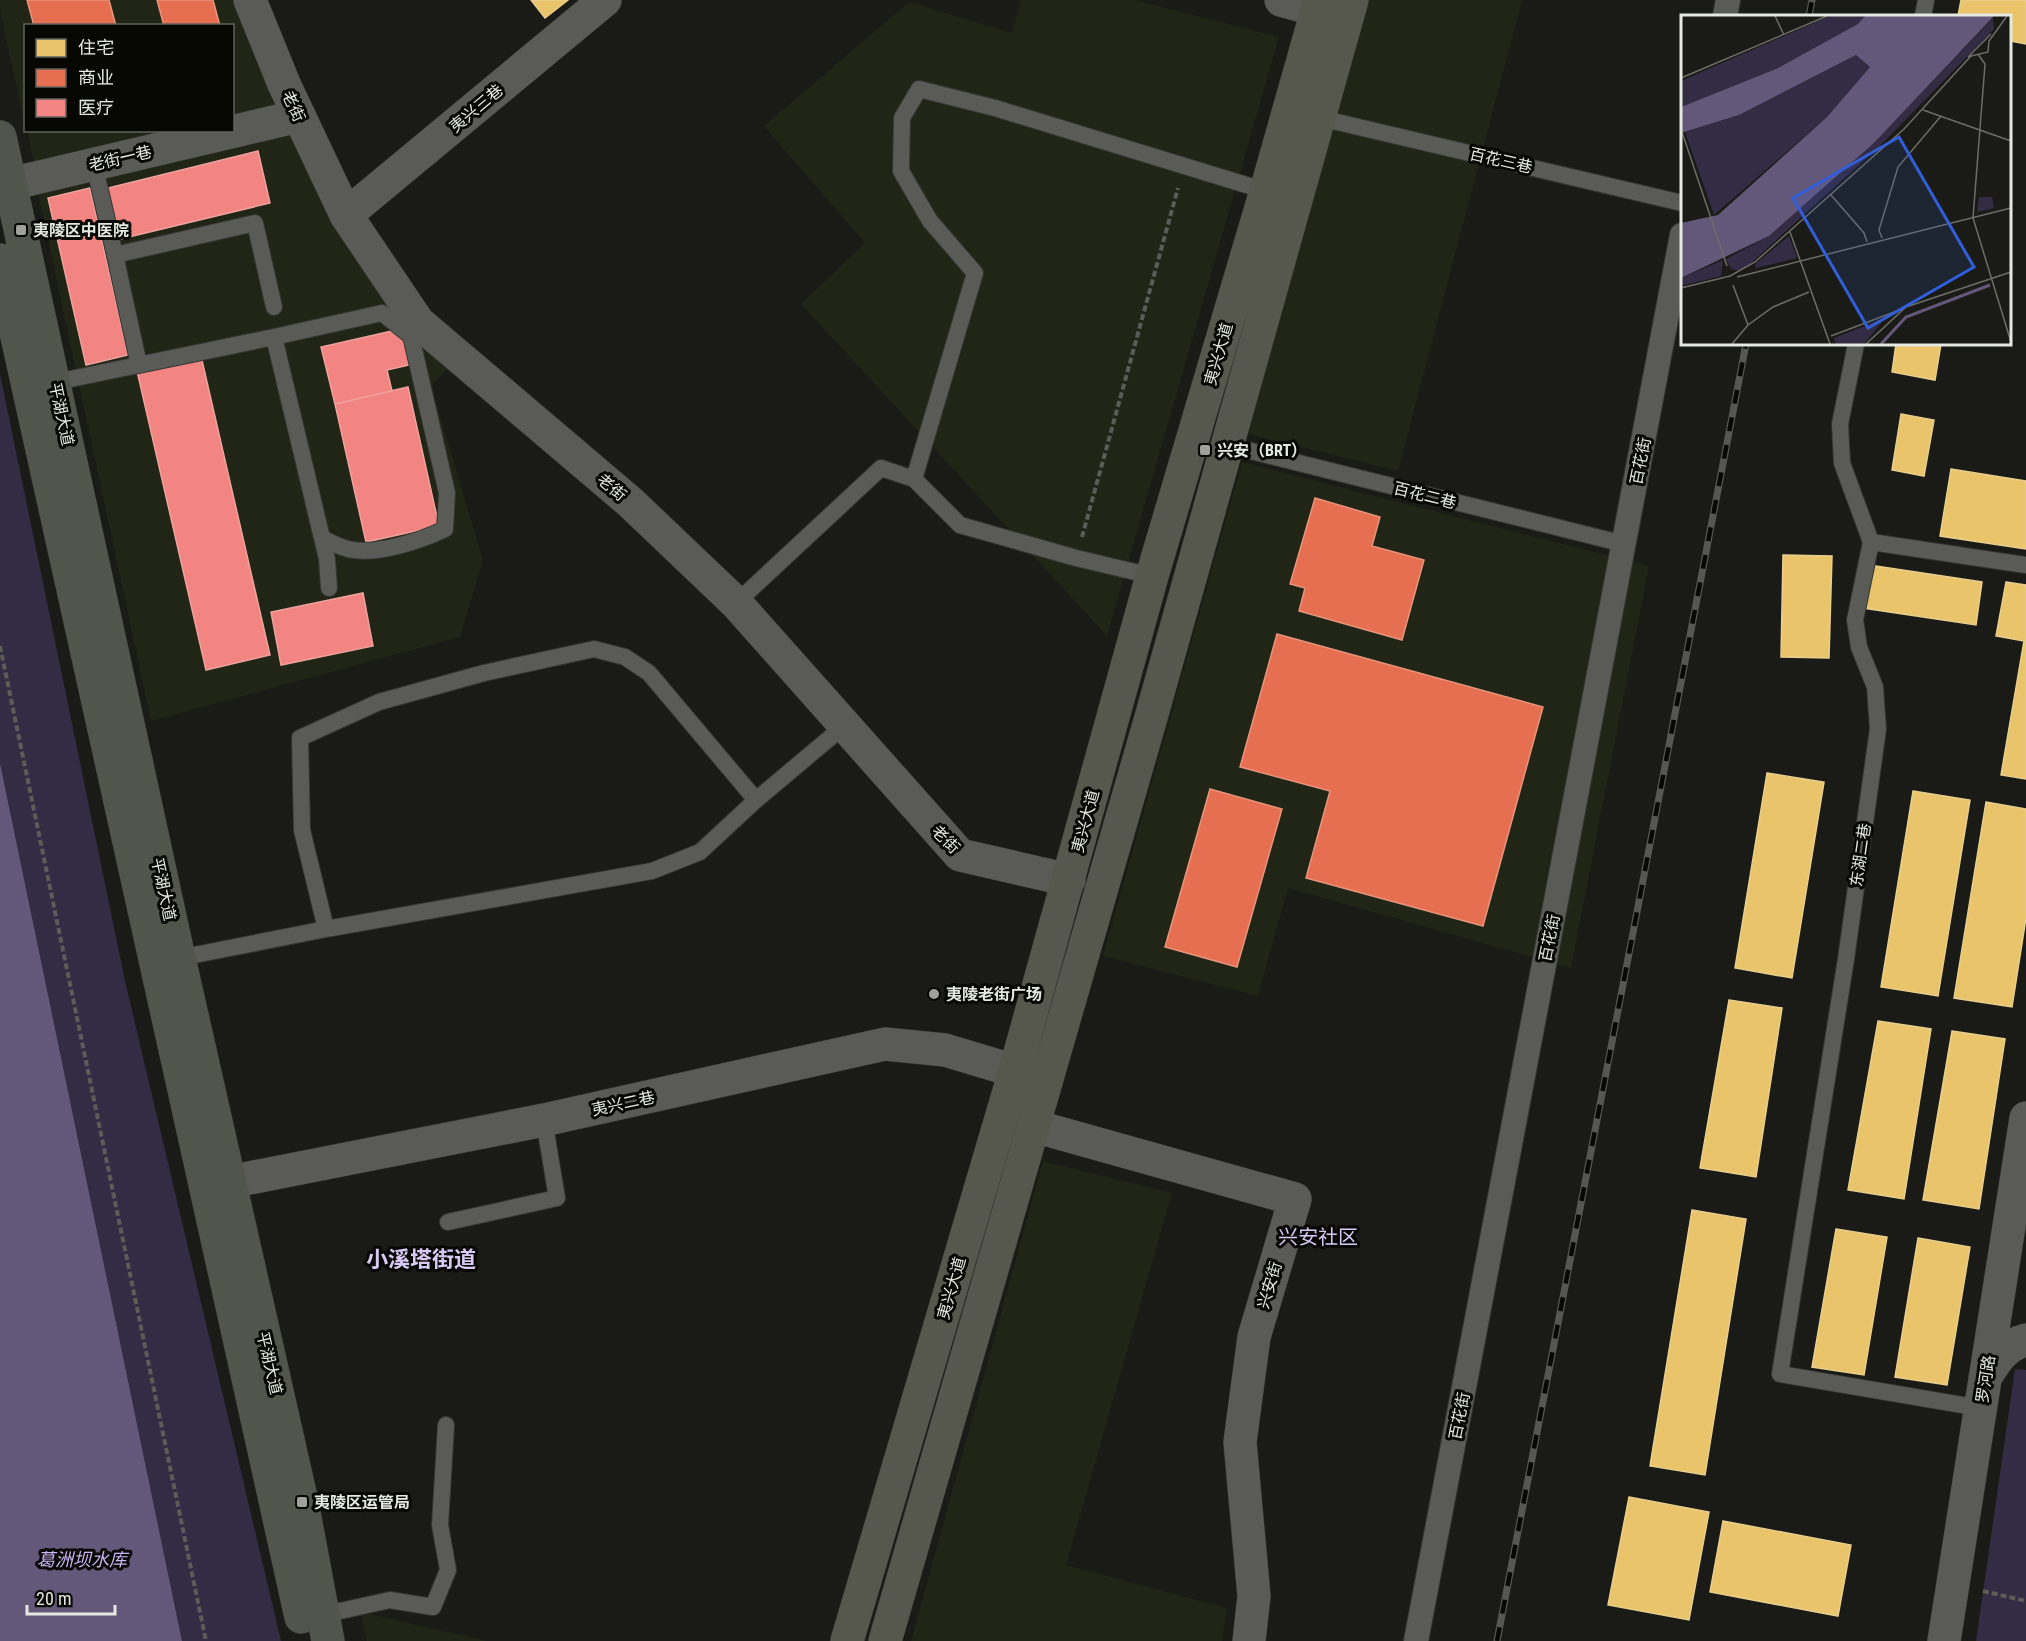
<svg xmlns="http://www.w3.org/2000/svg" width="2026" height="1641" font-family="'Roboto Condensed','Noto Sans SC',sans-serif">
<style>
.built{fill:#212515}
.green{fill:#342b44}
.water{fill:#64587a}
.homes{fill:#e9c46a;stroke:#e8cf8e;stroke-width:1.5}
.shops{fill:#e76f51;stroke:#e7947c;stroke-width:1.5}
.health{fill:#f28482;stroke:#eea29e;stroke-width:1.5}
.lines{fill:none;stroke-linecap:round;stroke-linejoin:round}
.service-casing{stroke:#353632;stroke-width:18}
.pedestrian-casing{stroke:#353632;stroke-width:26}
.minor-casing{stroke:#353632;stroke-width:34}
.tertiary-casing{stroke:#353632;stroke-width:34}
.secondary-casing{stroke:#353632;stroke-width:34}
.primary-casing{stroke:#353632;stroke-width:34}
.path{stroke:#5b5c57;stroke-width:4;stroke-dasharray:6 3;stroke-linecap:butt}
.service{stroke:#5a5b57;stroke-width:16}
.pedestrian{stroke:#5a5b57;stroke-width:24}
.minor{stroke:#5a5b57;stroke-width:33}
.tertiary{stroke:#5a5b57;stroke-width:33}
.secondary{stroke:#52554c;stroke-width:33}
.primary{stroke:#56584d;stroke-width:33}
.rail-casing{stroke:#565753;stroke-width:7}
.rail{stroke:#070804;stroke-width:4.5;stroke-dasharray:14;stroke-linecap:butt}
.poi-dot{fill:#9fa19a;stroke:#070804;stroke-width:2}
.labels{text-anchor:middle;stroke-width:6;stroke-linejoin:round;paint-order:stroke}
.street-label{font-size:16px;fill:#e6e9e1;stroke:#070804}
.poi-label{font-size:16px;font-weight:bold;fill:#e6e9e1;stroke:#070804;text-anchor:start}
.water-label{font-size:18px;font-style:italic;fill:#cab4f4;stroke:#070804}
.quarter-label{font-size:20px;fill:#d8caf5;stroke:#070804}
.district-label{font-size:22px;font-weight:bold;fill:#d8caf5;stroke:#070804}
.inset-river{fill:none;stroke:#64587a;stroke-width:3}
.inset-road{fill:none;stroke:#6c6d67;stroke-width:1.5}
.view{fill:#315ed9;fill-opacity:0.15;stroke:#315ed9;stroke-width:3}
.inset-edge{fill:none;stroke:#e6e9e1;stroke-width:3}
</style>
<rect width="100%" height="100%" fill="#1a1b16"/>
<path class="built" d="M0 0H243L281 107 233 119 232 26H26L25 125 0 11Z
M1021 0H1135L1279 37 1107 636 801 304 865 243 764 126 909 2 1012 33Z
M1365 0H1522L1398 471 1244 433Z
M27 130 186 131 35 167Z
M290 131 451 365 431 386 483 560 460 637 151 721 38 193Z
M1242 462 1649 566 1571 968 1288 888 1258 996 1103 956Z
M1043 1161 1172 1193 1066 1565 1227 1608 1222 1641H911Z
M360 1612 487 1641H367Z"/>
<path class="green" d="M0 374 125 981 281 1641H182L0 763Z
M2015 1369 2026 1370V1641H1976Z"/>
<path class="water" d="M0 763 182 1641H0Z"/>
<path class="homes" d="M531 0H568L545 18Z
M1961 0H2026V44L2010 41V16H1958Z
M1896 344H1941L1935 380 1892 372Z
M1901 414 1934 420 1924 476 1892 470Z
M1951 469 2026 481V549L1940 536Z
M1783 555 1832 556 1829 658 1781 657Z
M1869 565 1982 582 1976 625 1863 608Z
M2006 582 2026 585V779L2001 775 2024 641 1996 636Z
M1767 773 1824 782 1792 978 1735 968Z
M1913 791 1970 800 1938 996 1881 987Z
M1986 802 2026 809V918L2012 1007 1954 998Z
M1729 1000 1782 1008 1756 1177 1700 1168Z
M1878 1021 1931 1029 1904 1199 1848 1190Z
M1952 1031 2005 1039 1979 1209 1923 1200Z
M1692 1210 1746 1219 1705 1475 1650 1466Z
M1836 1229 1887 1237 1864 1375 1812 1367Z
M1918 1238 1970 1247 1947 1385 1895 1377Z
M1629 1497 1709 1512 1689 1620 1608 1605Z
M1723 1521 1851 1545 1838 1616 1710 1592Z"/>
<path class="shops" d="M27 0H109L116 26H34Z
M157 0H213L220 26H164Z
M1315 498 1380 517 1372 546 1424 560 1402 640 1299 611 1305 588 1290 584Z
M1277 634 1543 707 1483 926 1306 878 1330 791 1240 767Z
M1210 789 1282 809 1237 967 1165 947Z"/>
<path class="health" d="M258 151 270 203 116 240 104 189Z
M90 188 128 355 86 365 48 198Z
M401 329 409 365 387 370 392 391 335 404 321 347Z
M201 356 270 655 206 670 137 371Z
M408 387 439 526 366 542 335 404Z
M363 593 373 646 281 665 271 612Z"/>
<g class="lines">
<defs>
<path id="service" d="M1923 16 1926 0
M1320 118 1682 203
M94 164 115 255
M274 337 382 313 411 336 447 493 445 529C420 541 375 556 348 549 339 547 330 542 322 538
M1856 344 1840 424 1842 463 1871 542 1855 620 1859 647 1875 687 1878 729 1846 959 1780 1374 1980 1408
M139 365 115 255 255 223 274 307
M56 382 274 337 327 559 329 588
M1227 445 1624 544
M1871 542 2026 565
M1152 576 1076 558 960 525 914 479 975 273 930 221 901 171 902 118 919 89 995 108 1266 191
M736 603 881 468 914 479
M326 929 652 871 700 852 756 800
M179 958 326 929 302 830 300 738 379 702 484 673 594 649 625 657 649 673 756 800 844 726
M448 1222 557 1198 544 1120
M322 1615 390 1600 433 1607 448 1570 440 1525 446 1425"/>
<path id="pedestrian" d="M1725 16 1728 0
M1416 1641 1682 235"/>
<path id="minor" d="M1281 0 1317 10
M10 184 299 116
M346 215 605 0
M1034 1126 1295 1199 1254 1337 1240 1442 1254 1596 1249 1641"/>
<path id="tertiary" d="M250 0 284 84 346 215 418 322 630 502 736 603 960 855 1069 880
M229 1182 544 1120 885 1044 945 1050 1015 1071
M1985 1378C1996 1360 2005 1345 2026 1340
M1944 1641 2026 1118"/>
<path id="secondary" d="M0 137 179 958 302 1502 328 1641
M0 260 301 1617"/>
<path id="primary" d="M847 1641 1015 1071 1152 576 1266 191 1320 0
M885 1641 1152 714 1352 0"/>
</defs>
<use href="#service" class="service-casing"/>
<use href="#pedestrian" class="pedestrian-casing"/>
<use href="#minor" class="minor-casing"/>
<use href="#tertiary" class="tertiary-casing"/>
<use href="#secondary" class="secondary-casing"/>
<use href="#primary" class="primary-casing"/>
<path class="path" d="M1082 537 1178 188
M0 646 206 1641
M1983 1591 2026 1601"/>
<use href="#service" class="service"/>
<use href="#pedestrian" class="pedestrian"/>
<use href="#minor" class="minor"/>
<use href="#tertiary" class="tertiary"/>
<use href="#secondary" class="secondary"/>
<use href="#primary" class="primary"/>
<defs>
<path id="rail" d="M1809 16 1812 0
M1497 1641 1746 344"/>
</defs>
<use href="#rail" class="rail-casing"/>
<use href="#rail" class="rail"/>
</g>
<g class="poi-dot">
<rect x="15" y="224" width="12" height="12" rx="3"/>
<rect x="1199" y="444" width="12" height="12" rx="3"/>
<circle cx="934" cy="994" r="6"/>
<rect x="296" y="1496" width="12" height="12" rx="3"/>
</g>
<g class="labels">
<g class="street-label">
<text transform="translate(294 106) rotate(65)" y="6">老街</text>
<text transform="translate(476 108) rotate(-40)" y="6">夷兴三巷</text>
<text transform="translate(120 158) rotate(-13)" y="6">老街一巷</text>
<text transform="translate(1501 160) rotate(13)" y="6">百花三巷</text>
<text transform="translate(1218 354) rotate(-74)" y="6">夷兴大道</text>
<text transform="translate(62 414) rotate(78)" y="6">平湖大道</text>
<text transform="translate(1640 461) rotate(-79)" y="6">百花街</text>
<text transform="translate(612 487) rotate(40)" y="6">老街</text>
<text transform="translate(1425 495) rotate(14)" y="6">百花二巷</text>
<text transform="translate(1085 821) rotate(-75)" y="6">夷兴大道</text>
<text transform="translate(946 839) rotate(45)" y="6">老街</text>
<text transform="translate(1860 855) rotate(-82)" y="6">东湖二巷</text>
<text transform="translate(164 889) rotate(78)" y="6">平湖大道</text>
<text transform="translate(1549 938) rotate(-79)" y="6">百花街</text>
<text transform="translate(623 1103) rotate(-12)" y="6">夷兴二巷</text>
<text transform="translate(1269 1285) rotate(-73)" y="6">兴安街</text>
<text transform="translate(951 1288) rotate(-74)" y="6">夷兴大道</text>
<text transform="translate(270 1363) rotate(77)" y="6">平湖大道</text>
<text transform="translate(1985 1379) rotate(-81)" y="6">罗河路</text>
<text transform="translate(1459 1416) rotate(-79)" y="6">百花街</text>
</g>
<g class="poi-label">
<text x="33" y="236">夷陵区中医院</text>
<text x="1217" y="456">兴安（BRT）</text>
<text x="946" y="1000">夷陵老街广场</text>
<text x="314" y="1508">夷陵区运管局</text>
</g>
<g class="water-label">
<text x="82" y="1566">葛洲坝水库</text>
</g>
<g class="quarter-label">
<text x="1318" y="1244">兴安社区</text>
</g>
<g class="district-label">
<text x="421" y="1267">小溪塔街道</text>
</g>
</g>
<g transform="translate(1681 15)">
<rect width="330" height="330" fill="#1a1b16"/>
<path d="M149 1H184L178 9 99 52 0 92V66ZM312 3 313 14 204 126 69 249 58 256 50 254 45 244 88 221 193 128ZM175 40 189 52 146 102 33 200 4 117 58 100ZM298 182H311L313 193 296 197ZM108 221 116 243 75 253 74 249ZM42 245 40 261 0 271V263ZM204 303 183 329H155L153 323Z" fill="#342b44"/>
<path d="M184 1H313L193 128 88 221 0 263V208L37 200 146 102 189 52 175 40 58 100 0 118V92L97 53 177 9Z" fill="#64587a"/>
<path class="inset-river" d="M200 329 225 302 309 270"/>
<path class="inset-road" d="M94 1 103 20M297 39 304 49 292 203 330 327M287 42 310 19M0 63 146 1M242 95 330 126M0 114 46 251M150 180 183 218 186 227M109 217 149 329M201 223 198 215 217 152 260 101M56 262 330 193M52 270 67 310M0 273 49 261 74 247 223 114 290 41 307 37 308 26 326 1M150 321 221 294M51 329 67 310 92 292 128 277M185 329 225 292 330 257"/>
<path class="view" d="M218 122 293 252 187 313 112 183Z"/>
<rect width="330" height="330" class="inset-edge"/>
</g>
<rect x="24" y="24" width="210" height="108" fill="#070804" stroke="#60625c" stroke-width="1.5"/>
<rect x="36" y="39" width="30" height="18" fill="#e9c46a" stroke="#60625c" stroke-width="1.5"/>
<text x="78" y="54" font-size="18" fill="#e6e9e1">住宅</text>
<rect x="36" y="69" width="30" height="18" fill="#e76f51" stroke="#60625c" stroke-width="1.5"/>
<text x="78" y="84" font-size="18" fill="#e6e9e1">商业</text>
<rect x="36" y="99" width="30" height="18" fill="#f28482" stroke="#60625c" stroke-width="1.5"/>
<text x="78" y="114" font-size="18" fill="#e6e9e1">医疗</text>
<path d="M27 1605v9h88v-9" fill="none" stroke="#e6e9e1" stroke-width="3"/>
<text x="36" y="1605" font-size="18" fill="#e6e9e1" stroke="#070804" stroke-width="4.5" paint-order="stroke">20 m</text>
</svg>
